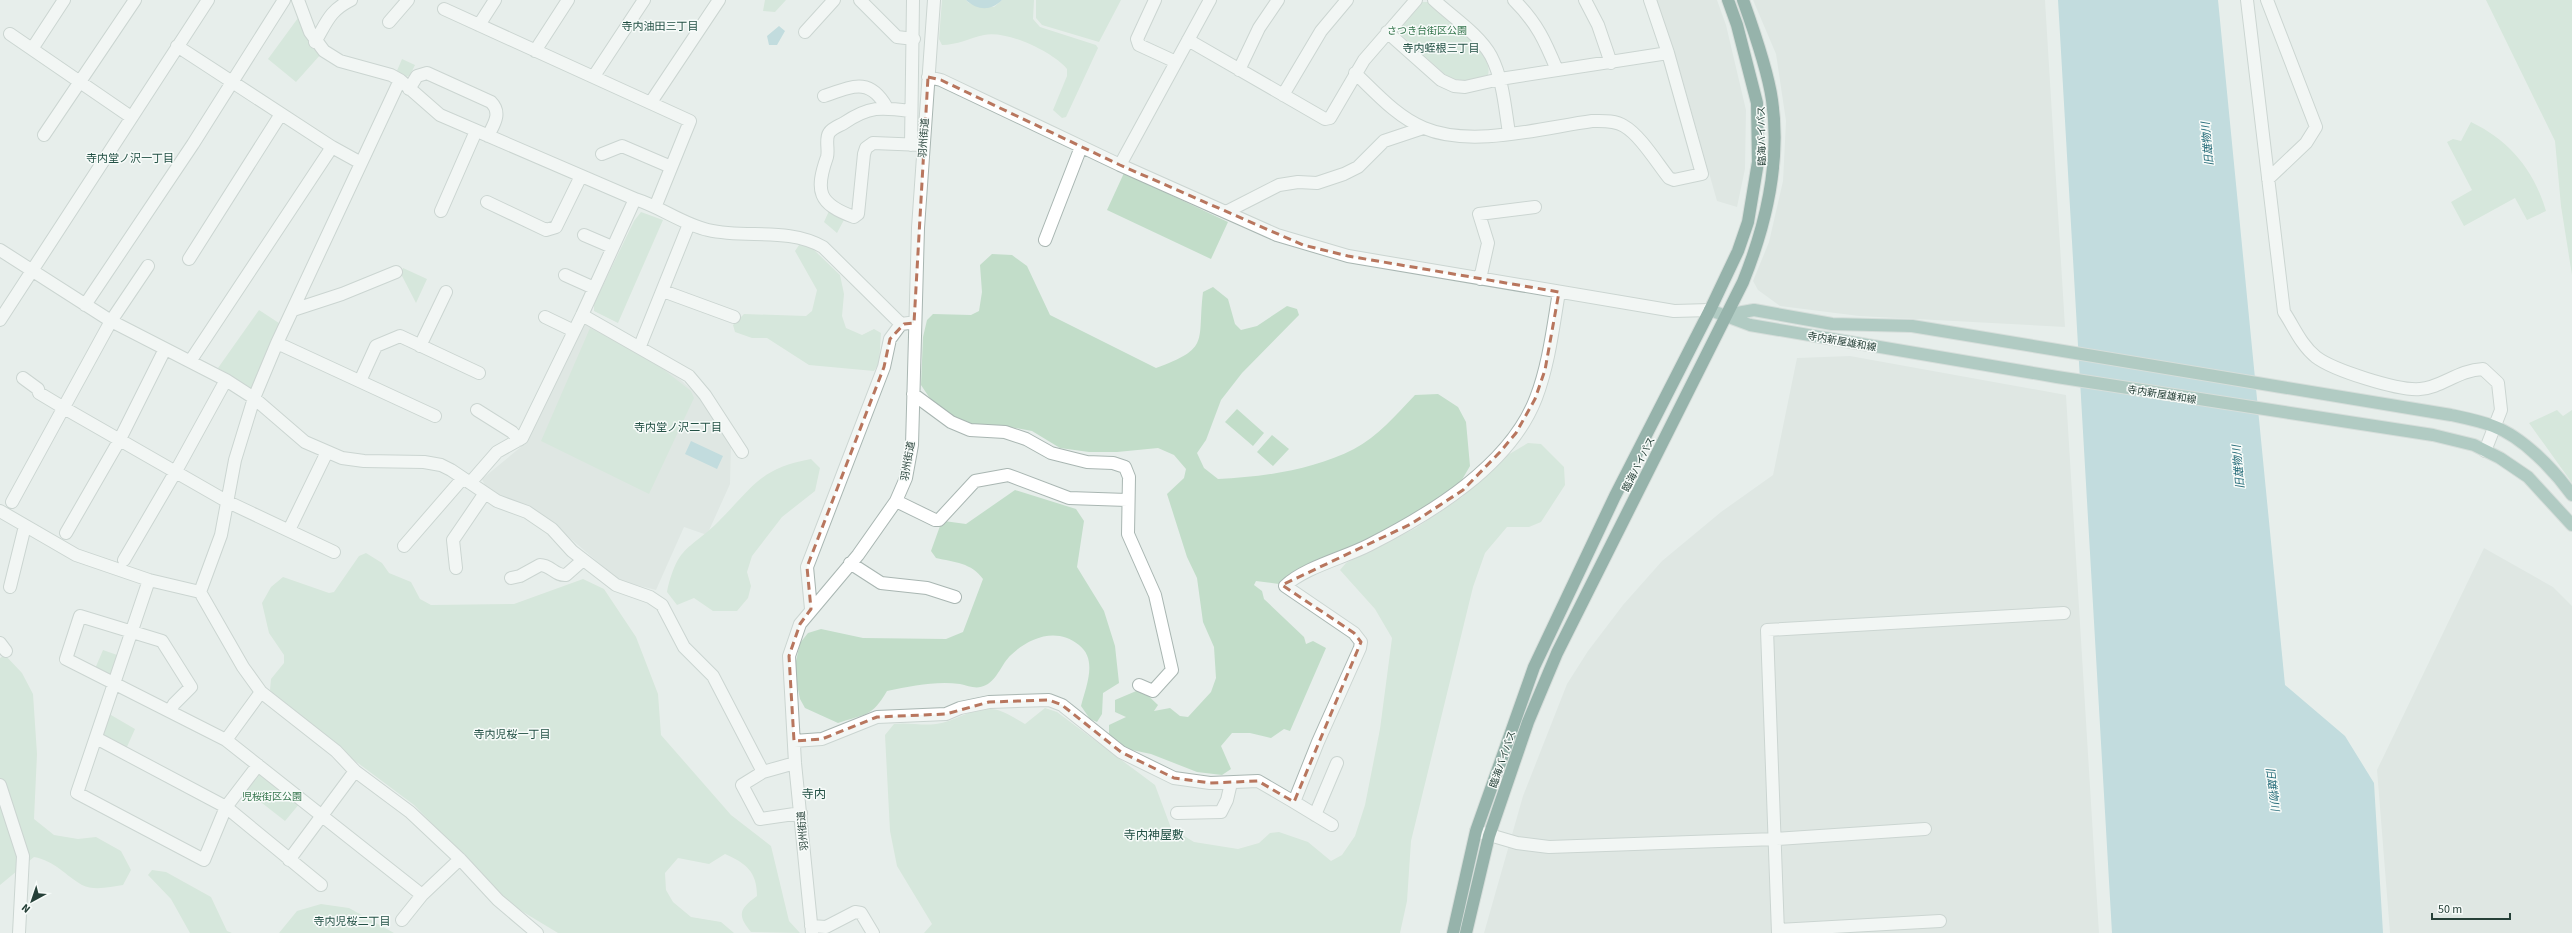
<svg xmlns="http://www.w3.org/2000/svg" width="2572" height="933" font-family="'Source Sans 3','Noto Sans JP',sans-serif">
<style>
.built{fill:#d5deda}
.green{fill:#c2ddc9}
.water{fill:#94c6ce}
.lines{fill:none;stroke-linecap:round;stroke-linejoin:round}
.minor-casing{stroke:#a9b6b2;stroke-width:14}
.major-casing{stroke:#c2cac7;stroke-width:14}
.highway-casing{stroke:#c2cac7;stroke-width:14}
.minor{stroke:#fff;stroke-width:12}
.major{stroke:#6fa093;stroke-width:12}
.highway{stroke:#346a5e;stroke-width:12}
.marked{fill:none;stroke:#b8765e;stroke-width:3;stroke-dasharray:8 5;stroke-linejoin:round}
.labels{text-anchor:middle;stroke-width:3;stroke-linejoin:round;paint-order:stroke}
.park-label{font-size:10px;fill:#33744b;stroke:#f7fbf9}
.street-label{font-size:10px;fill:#264038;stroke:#f7fbf9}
.neighbourhood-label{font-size:11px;fill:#235145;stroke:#f7fbf9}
.water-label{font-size:11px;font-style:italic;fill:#246b78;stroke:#f7fbf9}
.quarter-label{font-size:12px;fill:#235145;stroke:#f7fbf9}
</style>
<rect width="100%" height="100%" fill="#e7eeeb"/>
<path class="built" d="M1656 0H1717L1726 25 1746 110 1745 169 1737 207 1717 201 1680 71Z
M1753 0H2045L2065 327 1859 316 1780 306 1758 290 1753 281 1769 242 1783 181 1786 121 1776 54Z
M586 321 654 359 682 381 700 398 731 445 730 484 707 535 684 527 656 590 620 581 557 527 486 488 482 479 522 446Z
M1850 356 2066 395 2099 933H1484L1523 796 1567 684 1588 651 1623 605 1662 561 1721 512 1773 475 1797 358Z
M2484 548 2553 587 2572 606V933H2390L2377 770Z"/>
<path class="green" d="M765 0H786L775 12 763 11Z
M942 0H966L969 3 994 7 1002 0H1034L1033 19 1040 27 1096 45 1098 48 1066 117 1062 118 1053 110 1067 76V69C1053 52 1007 30 984 35 970 38 957 45 942 45L939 39Z
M1036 0H1121L1099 42 1042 25 1036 18Z
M2486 0H2572V275L2561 206 2555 141Z
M1420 2H1428C1444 17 1495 52 1488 75L1467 81 1449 78 1399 33 1398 26Z
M298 18 302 19 321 54 296 82 268 59Z
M402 59 415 65 410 75 405 78 396 73Z
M2471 122C2509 140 2534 170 2546 211L2527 220 2515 198 2464 226 2451 202 2472 190 2447 142 2453 139 2461 141Z
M1124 173 1228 222 1211 259 1107 210Z
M829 211 845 218 837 233 824 222Z
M641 212 663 220 618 323 594 311V304L634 221Z
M799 245 811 247 840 275 844 294 842 316 846 328 862 335 874 329 881 333 879 364 874 371 809 365 767 338H752L735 332 733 325 744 314 806 316 812 311 817 290 795 251Z
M992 254 1012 255 1027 266 1050 315 1156 368C1211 348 1197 342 1203 292L1213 287 1228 299 1235 324 1241 330 1257 326 1287 306 1297 309 1299 315 1242 373 1221 400 1206 440 1197 453 1204 468 1218 479C1263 477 1313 470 1354 449 1377 437 1397 414 1415 395L1438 394 1458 407 1466 422 1470 466 1456 490 1413 518 1296 573 1279 584 1256 581 1254 585 1262 591 1264 599 1304 637 1306 644 1313 641 1326 648 1290 731 1284 729 1271 738 1250 733H1232L1221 746 1231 769 1222 775 1197 772 1151 754 1127 749 1109 738V725L1126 717 1115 712V700L1141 689 1158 705 1154 711 1170 708 1180 716 1188 717 1211 692 1216 678 1214 647 1203 622 1197 578 1187 557 1167 494 1184 478 1186 469 1174 455 1158 448 1117 452H1089L1060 448 1032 431 1010 427 970 425 950 416 929 397 921 385 923 337 927 320 933 314 971 315 979 311 982 292 980 265Z
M403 268 427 279 416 303 401 274Z
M259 310 282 325 253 388 250 389 218 368Z
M590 328 649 358 691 391 694 398 649 494 541 441Z
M1237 409 1264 433 1253 446 1225 422Z
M2557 410 2563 416 2572 410V483L2529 423Z
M1272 435 1289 449 1273 466 1257 452Z
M1528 443 1541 444 1564 467 1565 485 1541 522 1529 527H1507L1485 553 1473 587 1411 841 1407 901 1400 933H924L932 924 897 866 890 831 885 735 894 724C909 722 921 726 936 724 959 721 979 701 1003 712 1011 715 1017 720 1025 724L1045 708 1057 712 1155 785 1171 828 1194 842 1238 849 1259 843 1270 833 1279 832 1308 842 1331 861 1342 855 1355 836 1365 805 1380 729 1392 638 1375 609 1340 570 1346 563 1416 528 1462 497 1506 456Z
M811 459 820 468 815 491 782 517 752 556 747 572 751 586 748 598 737 611H713L694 598 677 605 667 592C678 544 689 551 719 521 753 487 760 468 811 459Z
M1015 490 1076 509 1084 521 1077 567 1104 611 1115 646 1119 683 1103 693 1102 714 1097 722 1090 719 1081 706C1086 686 1098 660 1079 645 1057 627 1030 637 1011 655 1002 663 997 680 986 685 977 690 969 686 960 684 935 681 912 686 887 691 872 717 865 714 838 723L805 708 800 699 794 670 800 643 808 633 821 629 863 638 946 639 963 632 983 579C972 563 954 562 936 558L931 551 940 526 944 521 966 524Z
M366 553 382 563 389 573 411 582 420 599 431 605 514 604 583 579 604 589 636 637 658 694 661 735 731 815 771 846 789 921 800 933 751 932C737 915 739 909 757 896 757 872 746 863 725 854L709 864 678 858 665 873 666 890 673 902 691 917 721 922 734 933H558L510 904 414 805 283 707 270 690 271 679 284 663V655L269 633 262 603 271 587 283 577 329 593 334 592 359 556Z
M103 650 120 656 112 676 94 671Z
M5 655 22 673 33 694 37 754 34 819 54 835 78 839 96 837 121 851 131 870 123 885C110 887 94 891 82 885 65 875 55 861 34 857L0 885V658Z
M111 715 135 729 126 749 104 736 102 732 108 716Z
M259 771 300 803 285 821 244 789Z
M152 870 166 872 211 897 227 931 232 933H190L171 899 148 875Z
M321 904 349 908 394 933H279L297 911Z"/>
<path class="water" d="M966 0H1002C991 11 978 11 966 0Z
M2058 0H2218L2285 685 2345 736 2374 783 2383 933H2112Z
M779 26 785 31 777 45H769L767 36Z
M691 441 723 456 717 469 685 454Z"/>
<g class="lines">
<defs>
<path id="minor" d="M298 0 310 32 324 51 340 61 391 75 400 80 440 115 635 199C661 207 682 224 708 230 747 239 787 227 823 247L901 324
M860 0 897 37 914 39
M1155 0 1137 39 1139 45 1176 62
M1434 0C1452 17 1479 34 1491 56 1503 79 1505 108 1509 133
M1514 0C1537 23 1545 41 1557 70
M1585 0 1598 25 1611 63
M2247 0 2284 312C2294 327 2301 345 2316 357 2333 370 2398 391 2420 389 2441 388 2458 370 2483 369L2498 383 2501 410 2485 451
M2267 0 2316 127 2306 143 2268 179
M444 9 690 121 656 205
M389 22 408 0
M479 25 495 0
M805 32 834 0
M1387 32 1441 80 1454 86 1465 87 1500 79 1668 53
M10 34 131 117
M1188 40 1325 119 1330 118 1364 60 1416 0
M315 42C327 22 329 11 351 0
M177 46 332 147 361 163
M32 49 64 0
M535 51 568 0
M1239 70 1259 28 1278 0
M1355 73C1376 93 1397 117 1424 128 1471 148 1542 128 1592 121 1602 121 1615 120 1624 126 1640 135 1657 163 1669 178L1674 180 1702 174 1668 53 1650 0
M594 76 644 0
M928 77 941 80 1120 165 1277 235 1348 256 1674 311 1710 310
M409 89 417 76 427 73 491 102C502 113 494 124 488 136
M1283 95 1321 31 1347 0
M824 96C853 86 870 77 887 108
M651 102 719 0
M910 111C881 107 869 106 844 123 839 126 832 128 829 133 825 139 829 150 827 157 815 191 818 204 854 217L858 214 864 154 866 148 873 143 923 145
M44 135 135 0
M911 145 913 0
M602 154 622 146 671 167
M1120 165 1210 0
M487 202 546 230 556 227 581 176
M441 211 476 131
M1226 212 1279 185 1298 182 1317 183 1344 174 1358 167 1384 141 1423 128
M584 235 612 247
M1045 240 1081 147
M0 250 111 321 226 380 254 398 305 442 342 458 364 461 424 462 441 465 451 470 497 501 527 512 552 529 572 551 616 585 650 597 662 605 684 647 713 676 763 772 795 763
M189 259 281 114
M565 275 594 288
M1480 279 1488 243 1479 214 1535 207
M663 291 734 317
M85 305 193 144 284 0
M293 310 342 294 396 272
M582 315 689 376 705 395 742 452
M545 317 574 331
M0 320 208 0
M277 343 435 416
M420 346 446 292
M640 346 689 224
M191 360 332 147
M23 378 38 389 39 393 64 408 228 502 334 552
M360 381 376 346 400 336 479 373
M913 394 951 422 970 430 1005 432 1026 439 1051 453 1087 462 1113 463 1125 467 1129 477 1128 534 1155 595 1172 670 1153 691 1139 685
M477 410 512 432 519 440
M470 483 497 452 522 438 582 315 635 199
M896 501 935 520H939L975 481 1008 475 1069 498 1127 500
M12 502 111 321 148 266
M0 511 76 555 149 580 200 592 243 667 261 692 336 751 355 771 410 812 460 859 498 900 537 933
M289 530 327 452
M66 533 119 441 165 349
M404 546 463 478
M124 560 176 471 226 380
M850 563 881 583 927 588 955 597
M456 568 453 540 485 493
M511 578 520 576 540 565C551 565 555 576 566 575L583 560
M149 580 77 793 204 860 226 807 258 765
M10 587 25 526
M200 592 221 535 235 460 254 398 277 343 400 80
M811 609 807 567 884 367 890 339 901 324 909 323
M0 643 6 651
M170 711 174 704 191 687 162 641 80 616 66 659 226 740 422 895 460 859
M96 738 226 807 321 885
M226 740 261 692
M794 741 822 739 877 717 946 714 960 708 989 702 1049 700 1062 705 1121 752 1174 778 1210 783 1258 781 1294 802 1318 742 1360 648 1361 642 1354 633 1285 586C1305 567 1344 558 1369 545 1430 514 1510 466 1536 398 1549 364 1553 327 1559 292
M763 772 742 785 760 819 801 813
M0 785 23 856 19 933
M1294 802 1332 825
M1177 813 1221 812 1227 800 1231 783
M1315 815 1337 763
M1476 831 1517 843 1549 847 1776 839 1925 829
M289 860 355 771
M402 920 422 895
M811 926 826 927 855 912 861 913 873 933
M1778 930 1940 921
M812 933 795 763 789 656 800 624 858 555 896 501 906 478 912 445 918 228 934 0
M1778 933 1767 630 2064 613"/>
<path id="major" d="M1710 310 1750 325 2057 377 2433 435 2474 445 2500 458 2528 477 2572 525
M1726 315 1754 310 1832 324 1912 326 2451 415C2465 418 2480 421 2493 426 2523 437 2554 470 2572 495"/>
<path id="highway" d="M1453 933 1476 831 1534 667 1615 496 1710 310 1738 251 1748 222 1758 162 1757 103 1737 25 1728 0
M1466 933 1489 836 1528 722 1557 653 1743 282C1766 225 1781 162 1772 100 1768 71 1753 28 1743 0"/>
</defs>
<use href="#minor" class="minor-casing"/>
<use href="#major" class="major-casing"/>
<use href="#highway" class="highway-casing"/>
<use href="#minor" class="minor"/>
<use href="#major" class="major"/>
<use href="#highway" class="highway"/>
</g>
<path d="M0 0H2572V933H0ZM928 77 941 80 1120 165 1303 245 1348 256 1559 292 1545 370 1535 399 1516 433 1500 452 1463 490 1411 524 1282 585 1354 633 1361 642 1294 802 1258 781 1210 783 1174 778 1121 752 1062 705 1049 700 989 702 946 714 877 717 822 739 794 741 789 656 800 624 811 609 807 567 884 367 890 339 904 324 914 323Z" fill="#e7eeeb" fill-opacity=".55" fill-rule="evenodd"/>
<path class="marked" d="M928 77 941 80 1120 165 1303 245 1348 256 1559 292 1545 370 1535 399 1516 433 1500 452 1463 490 1411 524 1282 585 1354 633 1361 642 1294 802 1258 781 1210 783 1174 778 1121 752 1062 705 1049 700 989 702 946 714 877 717 822 739 794 741 789 656 800 624 811 609 807 567 884 367 890 339 904 324 914 323Z"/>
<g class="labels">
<g class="park-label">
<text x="1427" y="34">さつき台街区公園</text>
<text x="272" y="800">児桜街区公園</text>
</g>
<g class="street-label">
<text transform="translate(1761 136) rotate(-91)" y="4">臨海バイパス</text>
<text transform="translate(923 138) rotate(-86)" y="4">羽州街道</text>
<text transform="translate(1842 341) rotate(10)" y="4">寺内新屋雄和線</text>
<text transform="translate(2162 394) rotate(9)" y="4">寺内新屋雄和線</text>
<text transform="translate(907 461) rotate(-80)" y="4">羽州街道</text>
<text transform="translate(1638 464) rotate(-63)" y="4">臨海バイパス</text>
<text transform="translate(1502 759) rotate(-71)" y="4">臨海バイパス</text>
<text transform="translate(802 831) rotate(-95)" y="4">羽州街道</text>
</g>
<g class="neighbourhood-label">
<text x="660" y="30">寺内油田三丁目</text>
<text x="1441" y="52">寺内蛭根三丁目</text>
<text x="130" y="162">寺内堂ノ沢一丁目</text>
<text x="678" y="431">寺内堂ノ沢二丁目</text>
<text x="512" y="738">寺内児桜一丁目</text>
<text x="352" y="925">寺内児桜二丁目</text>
</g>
<g class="water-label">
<text transform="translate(2207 144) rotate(-95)" y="4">旧雄物川</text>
<text transform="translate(2238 467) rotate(-95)" y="4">旧雄物川</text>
<text transform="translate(2273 789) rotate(83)" y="4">旧雄物川</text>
</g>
<g class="quarter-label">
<text x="814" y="798">寺内</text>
<text x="1154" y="839">寺内神屋敷</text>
</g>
</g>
<g transform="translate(32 901) rotate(220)" stroke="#f7fbf9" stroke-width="3" paint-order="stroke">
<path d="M0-3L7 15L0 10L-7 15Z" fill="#264038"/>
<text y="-6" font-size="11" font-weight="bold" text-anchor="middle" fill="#264038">N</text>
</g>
<path d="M2432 913v6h78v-6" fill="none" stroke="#264038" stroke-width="2"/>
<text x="2438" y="913" font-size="12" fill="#264038" stroke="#f7fbf9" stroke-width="3" paint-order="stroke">50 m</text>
</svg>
